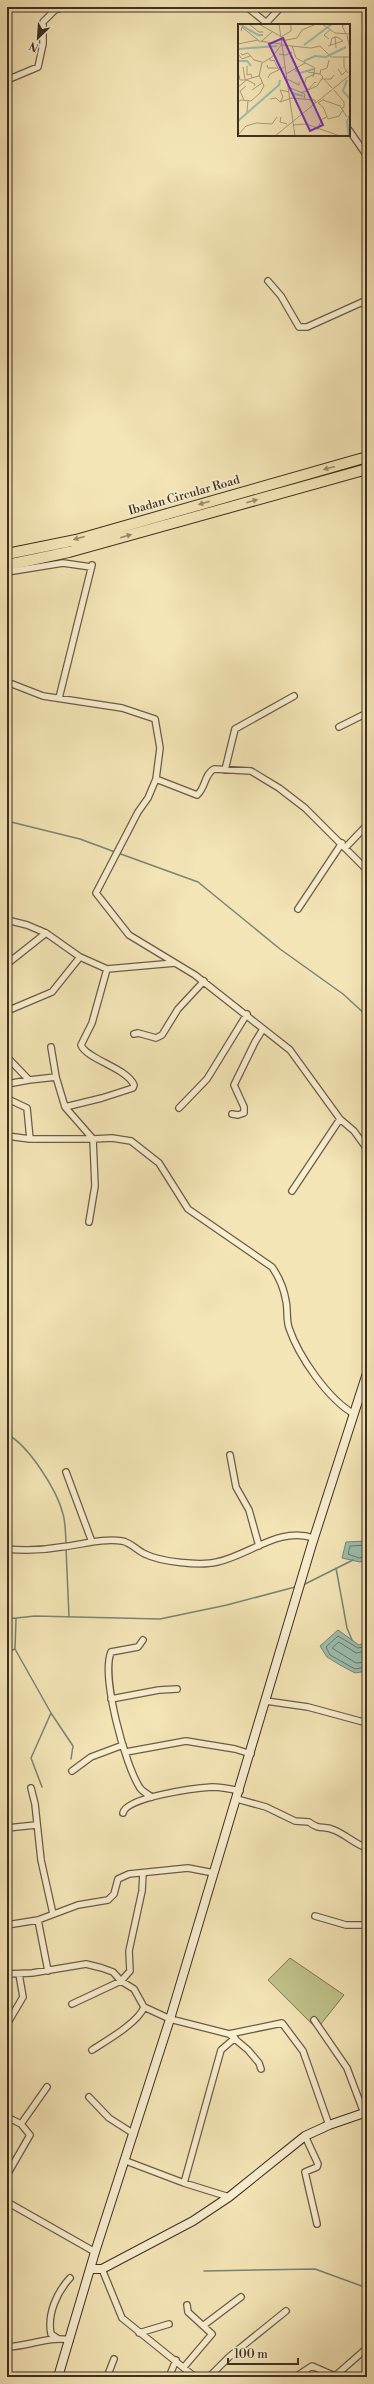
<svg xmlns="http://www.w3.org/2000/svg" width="374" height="2384" font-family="'Libre Bodoni',serif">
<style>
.green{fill:#c0c38a;stroke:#7e7956}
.water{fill:#9cbfb1;stroke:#768577}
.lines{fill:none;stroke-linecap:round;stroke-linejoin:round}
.shore{stroke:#6c7769;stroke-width:1}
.stream{stroke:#768577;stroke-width:1.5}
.street-casing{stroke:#6b5c46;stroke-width:8}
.secondary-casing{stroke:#3d2f21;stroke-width:10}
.highway-casing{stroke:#3d2f21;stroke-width:12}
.street{stroke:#f8eed0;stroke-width:5.5}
.secondary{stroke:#f8eed0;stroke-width:8}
.highway{stroke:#f4e5b6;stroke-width:10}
.oneway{fill:#988a6c}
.labels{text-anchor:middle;stroke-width:3.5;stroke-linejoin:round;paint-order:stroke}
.street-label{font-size:12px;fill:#3d2f21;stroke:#f8eed0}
.inset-river{fill:none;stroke:#9cbfb1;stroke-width:2}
.inset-road{fill:none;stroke:#ab9c7a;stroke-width:1}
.view{fill:#7b2cbf;fill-opacity:0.15;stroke:#7b2cbf;stroke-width:2}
.inset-edge{fill:none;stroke:#3d2f21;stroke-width:2}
</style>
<rect width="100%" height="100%" fill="#f4e5b6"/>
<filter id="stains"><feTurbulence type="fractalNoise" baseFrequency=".005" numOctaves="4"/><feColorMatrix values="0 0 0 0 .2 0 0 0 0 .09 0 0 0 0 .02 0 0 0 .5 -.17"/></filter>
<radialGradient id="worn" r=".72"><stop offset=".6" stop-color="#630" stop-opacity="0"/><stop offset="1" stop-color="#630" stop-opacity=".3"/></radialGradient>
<path class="green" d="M290 1958 344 1995 317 2029 268 1980Z"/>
<path class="water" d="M367 1541V1560L360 1562 342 1558 346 1542Z
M338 1630 359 1645 367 1641V1671L355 1673 340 1665 327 1657 320 1646Z"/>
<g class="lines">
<path class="shore" d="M367 1545 350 1546 348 1554 359 1558 367 1556
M367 1646 358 1648 338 1636 326 1647 330 1655 355 1669 367 1667
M367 1651 356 1653 339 1642 332 1648 356 1663 367 1662"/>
<path class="stream" d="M7 821 80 839 115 852
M118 853 198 882 280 949 343 994 367 1016
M7 1434C29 1446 57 1490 63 1514 65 1520 66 1538 66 1545
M66 1548 69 1617
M336 1568 347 1628 352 1640
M303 1585 353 1560
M7 1619 35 1616 160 1619 227 1605 295 1587
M16 1619 15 1649 51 1713 31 1758 42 1787
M7 1652 15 1649
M363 1670 367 1682
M51 1713 73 1746 71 1759
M204 2271 315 2269 367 2288"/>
<defs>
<path id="street" d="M247 7 269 25
M267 22 281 7
M7 80 38 67 43 44V22L55 10 65 7
M349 130 367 156
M268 281 281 296 299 327H307L367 300
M7 572 63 563 91 567
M7 682 43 696 122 708 155 719 160 748 156 779 197 795C206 788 204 774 214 769L251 771 279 788 305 808 367 870
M59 698 92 565
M339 727 367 713
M225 770 235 729 294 696
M156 779 148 798 138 812 96 893 129 935 195 975 290 1050 340 1119 354 1131 367 1149
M346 847 367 825
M298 909 342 843
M7 920 27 925 46 933 80 957 107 969 175 963
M7 964 46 933
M7 1011 52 992 80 957
M134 1034 138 1033 156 1038 162 1035 178 1009 204 981
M51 1047 56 1077
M7 1057 29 1080 56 1077 65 1107 93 1139
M7 1084 29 1080
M10 1100 27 1108 30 1139
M65 1107 102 1098 133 1088 134 1085C127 1068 86 1059 81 1045L92 1023 107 969
M179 1108 207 1079 247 1014
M232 1114 238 1115 244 1113V1107L234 1085 255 1042 263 1029
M7 1136 30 1139H93
M292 1191 340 1119
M89 1222 95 1186 93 1139 112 1138 131 1141 159 1163 188 1209 272 1267C279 1277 284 1289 286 1301 288 1310 286 1319 289 1328 299 1357 328 1399 354 1414
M230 1455 236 1487 249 1510 259 1546
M66 1472 92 1542
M7 1549C25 1551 44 1550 61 1547 81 1545 102 1538 122 1541 130 1542 138 1551 145 1554 161 1562 200 1566 217 1562 250 1555 279 1526 314 1538
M143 1640 138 1647 111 1652C101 1677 125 1765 140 1788 143 1792 147 1794 152 1797
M111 1699 159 1690 177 1689
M266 1701 308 1707 367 1723
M126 1752 186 1741 235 1749 251 1754
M72 1771 91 1757 123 1745
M31 1788 35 1804 41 1860 53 1914
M237 1799 266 1807 295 1821 309 1822C320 1831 323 1825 334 1830 345 1834 356 1845 367 1848
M123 1813C126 1797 196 1788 212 1787 222 1787 231 1789 240 1791
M7 1828 36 1825
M315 1916 346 1925H367
M7 1925 38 1920
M48 1971 38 1920 78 1905 108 1900 114 1894 118 1879 129 1874 188 1868 214 1873
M7 1974 32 1973 86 1964 102 1968 113 1972 121 1981 134 1989 144 2007 170 2019 229 2034 248 2050 259 2063 261 2069
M72 2004 121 1981 130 1971 129 1951 142 1891 143 1873
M314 2020 347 2068 364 2113
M7 2024 23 1997 19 1974
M229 2034 282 2023 303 2051 329 2125
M92 2050C106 2041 139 2022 144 2007
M89 2097 109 2118 134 2134
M7 2117 21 2124 30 2135 7 2175
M21 2124 47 2087
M305 2136 318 2164 317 2167 305 2172 317 2224
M126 2161 184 2183 229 2197
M184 2183 221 2050 235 2038
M7 2202 95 2252
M102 2269 122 2318 195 2377
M204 2325 241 2297
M139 2333 169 2324
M57 2338 51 2334C47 2314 57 2292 70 2278
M7 2347C29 2346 49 2336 70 2340
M184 2367 212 2334 188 2312 187 2305
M107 2377 114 2359
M169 2377 176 2360
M209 2377 229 2357 286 2311
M295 2377 312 2366 335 2376 367 2348"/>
<path id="secondary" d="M90 2269H102L193 2221 229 2197 305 2136 329 2125 367 2112
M58 2377 95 2252 170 2019 312 1544 367 1373"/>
<path id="highway" d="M7 554 76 540 367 457
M7 565 69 552 367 469"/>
</defs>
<use href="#street" class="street-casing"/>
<use href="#secondary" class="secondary-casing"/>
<use href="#highway" class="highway-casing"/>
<use href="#street" class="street"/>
<use href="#secondary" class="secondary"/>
<use href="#highway" class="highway"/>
</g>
<defs><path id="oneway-solid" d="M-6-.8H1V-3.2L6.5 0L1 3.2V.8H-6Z"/></defs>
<g class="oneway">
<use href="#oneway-solid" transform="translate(329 468) rotate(165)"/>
<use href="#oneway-solid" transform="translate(252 501) rotate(-16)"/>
<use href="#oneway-solid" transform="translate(204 503) rotate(164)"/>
<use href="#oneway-solid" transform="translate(126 536) rotate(-16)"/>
<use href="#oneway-solid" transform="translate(79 538) rotate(165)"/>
</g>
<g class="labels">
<g class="street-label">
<text transform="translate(184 495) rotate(-16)" y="4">Ibadan Circular Road</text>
</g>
</g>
<g transform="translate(238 24)">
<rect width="112" height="112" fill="#f4e5b6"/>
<path class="inset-river" d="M3 1 20 11H25M66 21 94 0M0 25 39 22M0 37H9L13 42M66 37 77 32 88 33 108 23M57 46 62 49 76 45M109 56 105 67 112 75M53 69 65 72M0 97 41 61 42 56M111 112 109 98 112 91"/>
<path class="inset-road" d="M11 0 21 8H25M21 0 42 12M41 0 57 112M84 0 97 9 112 10M108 0 104 2 108 10M3 7 4 3 21 17 43 20M109 11 112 25M97 12 98 24M43 13 53 7V0M91 15 86 11 93 5M24 17 34 8M43 17 59 14 64 6 78 0M0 20 20 16M44 21 73 24 82 22 93 33H112M54 22 58 34 77 44 75 53M90 22 105 17 99 13M92 22 94 14 99 13M3 29 4 31 10 29 16 36 24 38M0 30 4 35 12 32M41 30 48 31 54 28M106 32V43L110 49M31 34 33 37 36 36 41 46M29 41 30 44H40M9 42V51L13 50 14 54M5 43 7 55 17 60 16 62M100 45 104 51 108 47M84 46 89 44 91 36M0 48 2 56H8M70 48 82 50 83 45M48 50 67 39M30 54 32 50 47 43M49 55 61 61V58M84 55H93L96 51M86 55 94 64M67 59 68 54 77 50M0 63 10 55 21 52 24 39 34 33 44 20M50 63 67 70 66 75M14 66 24 59M96 66 106 78V83L104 84M68 68 77 58 78 59M63 69 79 62 85 53 82 50M51 74 77 76V79M32 75 38 74 42 78 51 75M86 75 80 79 85 83 90 95 101 92 105 86M6 76 2 67 8 62M85 76 102 82 109 93M0 78 3 76 13 77 22 69 26 62 21 51M42 78 45 73 42 66 51 68M9 88 10 76M43 93 42 98 49 100M55 101 68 100 102 112M79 106 84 95 89 93M0 111 8 102 18 99 34 100 39 93M37 112 112 51"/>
<path class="view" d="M45 14 85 101 72 107 31 20Z"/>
<rect width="112" height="112" class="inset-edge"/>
</g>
<rect width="374" height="2384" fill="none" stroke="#f4e5b6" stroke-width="24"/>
<rect x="8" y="8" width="358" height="2368" fill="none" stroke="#3d2f21" stroke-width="2"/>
<rect x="12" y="12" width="350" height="2360" fill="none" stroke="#3d2f21"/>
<g transform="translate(38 38) rotate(205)" stroke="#f8eed0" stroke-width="3" paint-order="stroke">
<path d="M0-3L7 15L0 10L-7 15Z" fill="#3d2f21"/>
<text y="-6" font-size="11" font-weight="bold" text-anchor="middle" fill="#3d2f21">N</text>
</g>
<path d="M228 2358v6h70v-6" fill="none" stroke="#3d2f21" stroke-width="2"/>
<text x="234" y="2358" font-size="12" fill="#3d2f21" stroke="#f8eed0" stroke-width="3" paint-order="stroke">100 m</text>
<rect width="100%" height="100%" filter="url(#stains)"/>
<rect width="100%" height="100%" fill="url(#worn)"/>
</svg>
